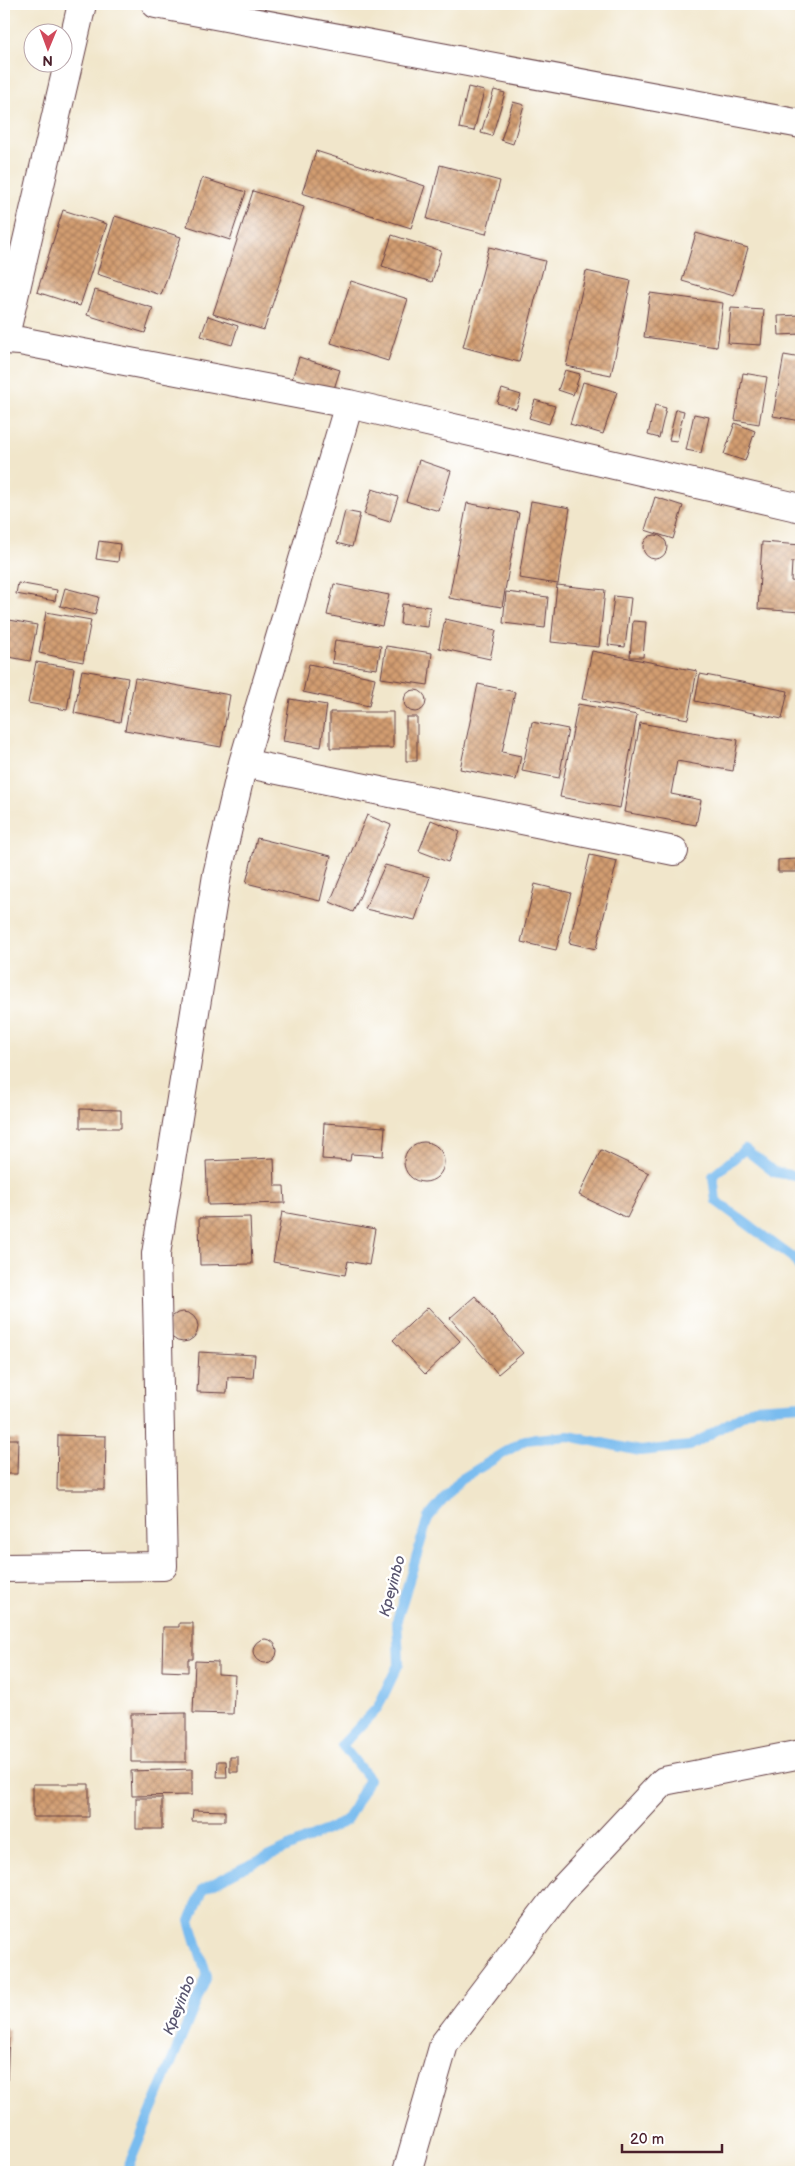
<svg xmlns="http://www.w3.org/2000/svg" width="805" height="2176" font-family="'Balsamiq Sans',sans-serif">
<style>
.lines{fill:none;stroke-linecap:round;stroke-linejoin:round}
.stream{stroke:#79bcef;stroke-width:10}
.building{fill:url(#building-cross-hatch)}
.minor-casing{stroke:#633d43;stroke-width:30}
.minor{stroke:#fff;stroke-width:28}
.labels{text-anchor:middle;stroke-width:5;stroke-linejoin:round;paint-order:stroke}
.water-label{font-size:15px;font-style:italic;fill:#5a5670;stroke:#fff}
</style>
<defs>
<pattern id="building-cross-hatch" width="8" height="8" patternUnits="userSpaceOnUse" patternTransform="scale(1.25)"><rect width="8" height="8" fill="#d29d71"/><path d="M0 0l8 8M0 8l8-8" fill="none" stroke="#ac7f5d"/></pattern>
</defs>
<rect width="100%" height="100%" fill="#fff"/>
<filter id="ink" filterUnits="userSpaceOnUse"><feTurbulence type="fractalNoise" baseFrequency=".02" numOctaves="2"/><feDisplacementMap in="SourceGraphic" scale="10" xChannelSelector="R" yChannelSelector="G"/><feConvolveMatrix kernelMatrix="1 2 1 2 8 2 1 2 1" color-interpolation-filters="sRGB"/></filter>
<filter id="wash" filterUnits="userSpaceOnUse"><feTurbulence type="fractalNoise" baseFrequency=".0096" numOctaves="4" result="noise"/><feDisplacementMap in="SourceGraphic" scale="20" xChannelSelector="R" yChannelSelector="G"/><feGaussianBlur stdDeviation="1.12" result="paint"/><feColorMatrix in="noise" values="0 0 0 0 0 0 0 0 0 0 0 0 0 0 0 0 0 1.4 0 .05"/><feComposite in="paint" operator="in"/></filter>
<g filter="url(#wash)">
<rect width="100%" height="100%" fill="#f1e6cb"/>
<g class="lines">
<path class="stream" d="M801 1177 774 1172 745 1149 713 1176 716 1201 793 1258 801 1270
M126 2172 207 1976 190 1921 203 1889 243 1868 346 1821 369 1779 342 1745 378 1707 399 1663 397 1620 428 1518 460 1480 525 1440 569 1436 640 1451 690 1446 754 1408 801 1405"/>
</g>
<g id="blocks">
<path class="building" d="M468 87 484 91 474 131 459 128Z
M494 90 505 93 492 136 481 133Z
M513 102 524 105 513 144 501 140Z
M316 151 425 186 411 228 302 193Z
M440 165 500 181 486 234 427 219Z
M202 178 246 192 230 240 187 226Z
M253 191 304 207 264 330 213 314Z
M63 210 107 224 80 306 37 292Z
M115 216 181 237 161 295 97 274Z
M696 233 748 248 734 296 682 281Z
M392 235 441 251 432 282 382 266Z
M489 247 545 261 519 362 463 347Z
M586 271 631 281 611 375 566 366Z
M351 281 408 299 388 361 331 343Z
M95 290 153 308 145 333 87 315Z
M650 293 723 303 717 347 644 337Z
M731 308 764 310 761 345 728 343Z
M801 315V334L779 335 778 316Z
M208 316 238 326 232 345 201 336Z
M784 355 801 358V421L773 416Z
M299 357 340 370 333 392 292 379Z
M565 370 580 374 573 395 558 390Z
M743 373 767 377 759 424 735 420Z
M583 382 617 392 603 434 570 424Z
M502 389 521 395 516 409 497 403Z
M535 400 555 406 549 424 529 418Z
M655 405 666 408 659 438 648 435Z
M676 409 684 411 677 441 669 440Z
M694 414 709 417 701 453 686 450Z
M735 423 755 431 745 461 724 454Z
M419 460 451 471 439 511 406 501Z
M372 489 398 497 390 522 364 514Z
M655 497 683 506 673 539 645 530Z
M531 501 570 508 558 584 519 578Z
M467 503 519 513 502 607 449 598Z
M345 511 360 514 352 547 337 543Z
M643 547a12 12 0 1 1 24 0a12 12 0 1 1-24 0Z
M99 541 120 544 118 562 96 559Z
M762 542 801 545V563L792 562 791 581 801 582V612L758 609Z
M18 583 57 590 55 601 16 594Z
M334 584 389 595 382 626 327 615Z
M557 585 605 590 599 647 551 642Z
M65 588 99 597 95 615 60 606Z
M506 592 548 597 545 628 503 623Z
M614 596 631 598 625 647 608 645Z
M402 604 430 607 428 627 400 624Z
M46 612 91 620 83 662 39 653Z
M4 619 37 625 30 661 4 656Z
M445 619 496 630 490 659 439 648Z
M633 621 646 622 643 657H630Z
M335 640 381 646 377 669 332 663Z
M386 646 432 653 428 685 381 678Z
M592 651 697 671 688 719 582 699Z
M36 662 74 668 67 710 28 703Z
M309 664 375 678 369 706 303 692Z
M82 670 128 678 120 722 74 713Z
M700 674 788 691 782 719 695 701Z
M135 678 230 695 221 747 125 730Z
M478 684 515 692 502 752 521 756 516 780 460 769Z
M404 701a11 11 0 1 1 22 0a11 11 0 1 1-22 0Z
M290 699 327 705 321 747 283 741Z
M578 704 637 715 620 808 560 797Z
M330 712H393V748H330Z
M406 717H417V761H406Z
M532 722 568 729 559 778 522 771Z
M640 723 738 740 733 771 677 761 671 794 701 800 696 825 624 812Z
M367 815 391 825 353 912 330 902Z
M431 820 460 832 448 862 419 851Z
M257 838 331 856 320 901 246 883Z
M590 855 617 861 596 949 569 943Z
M797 859V872H778V860Z
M385 865 430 877 415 920 365 909Z
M535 884 571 893 556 950 521 942Z
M80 1109 121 1110V1128H80Z
M324 1123 385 1127 383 1156 351 1154 350 1161 322 1159Z
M404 1162a20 20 0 1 1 40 0a20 20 0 1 1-40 0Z
M601 1150 649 1173 627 1218 579 1195Z
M274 1158 275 1186H284L285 1203 208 1205 206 1161Z
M282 1212 375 1229 369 1265 348 1261 345 1275 273 1262Z
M250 1217 252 1264 200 1265 199 1218Z
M475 1296 523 1353 498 1374 450 1318Z
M428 1307 460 1341 425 1374 393 1340Z
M168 1327a15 15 0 1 1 30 0a15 15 0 1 1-30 0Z
M199 1352 255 1355 253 1378 228 1377 227 1393 197 1392Z
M58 1435 106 1436 105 1490H57Z
M4 1439H18L17 1474H4Z
M179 1623H193V1659H188V1672L162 1671 163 1627H179Z
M253 1651a12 12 0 1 1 24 0a12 12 0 1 1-24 0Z
M195 1661 218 1662V1674L235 1675 233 1714 193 1713Z
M186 1713V1762H131V1714Z
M230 1757H238V1772H230Z
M218 1761H226L227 1777H217Z
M192 1769V1795L132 1796 131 1771Z
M33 1784H89V1817H33Z
M136 1798H162V1829H136Z
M193 1810 225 1811V1821H192Z
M4 2029H9L6 2114H4Z"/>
</g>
</g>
<g filter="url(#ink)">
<use href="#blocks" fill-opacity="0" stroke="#633d43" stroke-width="1"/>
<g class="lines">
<defs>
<path id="minor" d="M156 4 801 124
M4 340 20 341 349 404 801 508
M4 340 82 4
M243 763 674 851
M4 1568 163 1566 156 1254 217 875 243 763 349 404
M407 2172 444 2044 559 1893 664 1781 801 1754"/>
</defs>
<use href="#minor" class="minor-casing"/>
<use href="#minor" class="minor"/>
</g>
</g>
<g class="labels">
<g class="water-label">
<text transform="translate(392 1586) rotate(-75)" y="5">Kpeyinbo</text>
<text transform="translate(179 2005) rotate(-68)" y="5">Kpeyinbo</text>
</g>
</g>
<rect width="805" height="2176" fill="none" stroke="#fff" stroke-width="20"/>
<g transform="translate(48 48) rotate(181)"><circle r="24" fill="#ffffff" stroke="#b7a5aa"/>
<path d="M0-4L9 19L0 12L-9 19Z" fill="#d1495b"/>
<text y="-8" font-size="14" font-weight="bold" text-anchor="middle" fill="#4a1f2b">N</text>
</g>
<path d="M622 2144v8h100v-8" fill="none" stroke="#4a1f2b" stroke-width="2.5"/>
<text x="630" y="2144" font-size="15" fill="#4a1f2b" stroke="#ffffff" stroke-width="4" paint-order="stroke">20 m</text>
</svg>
